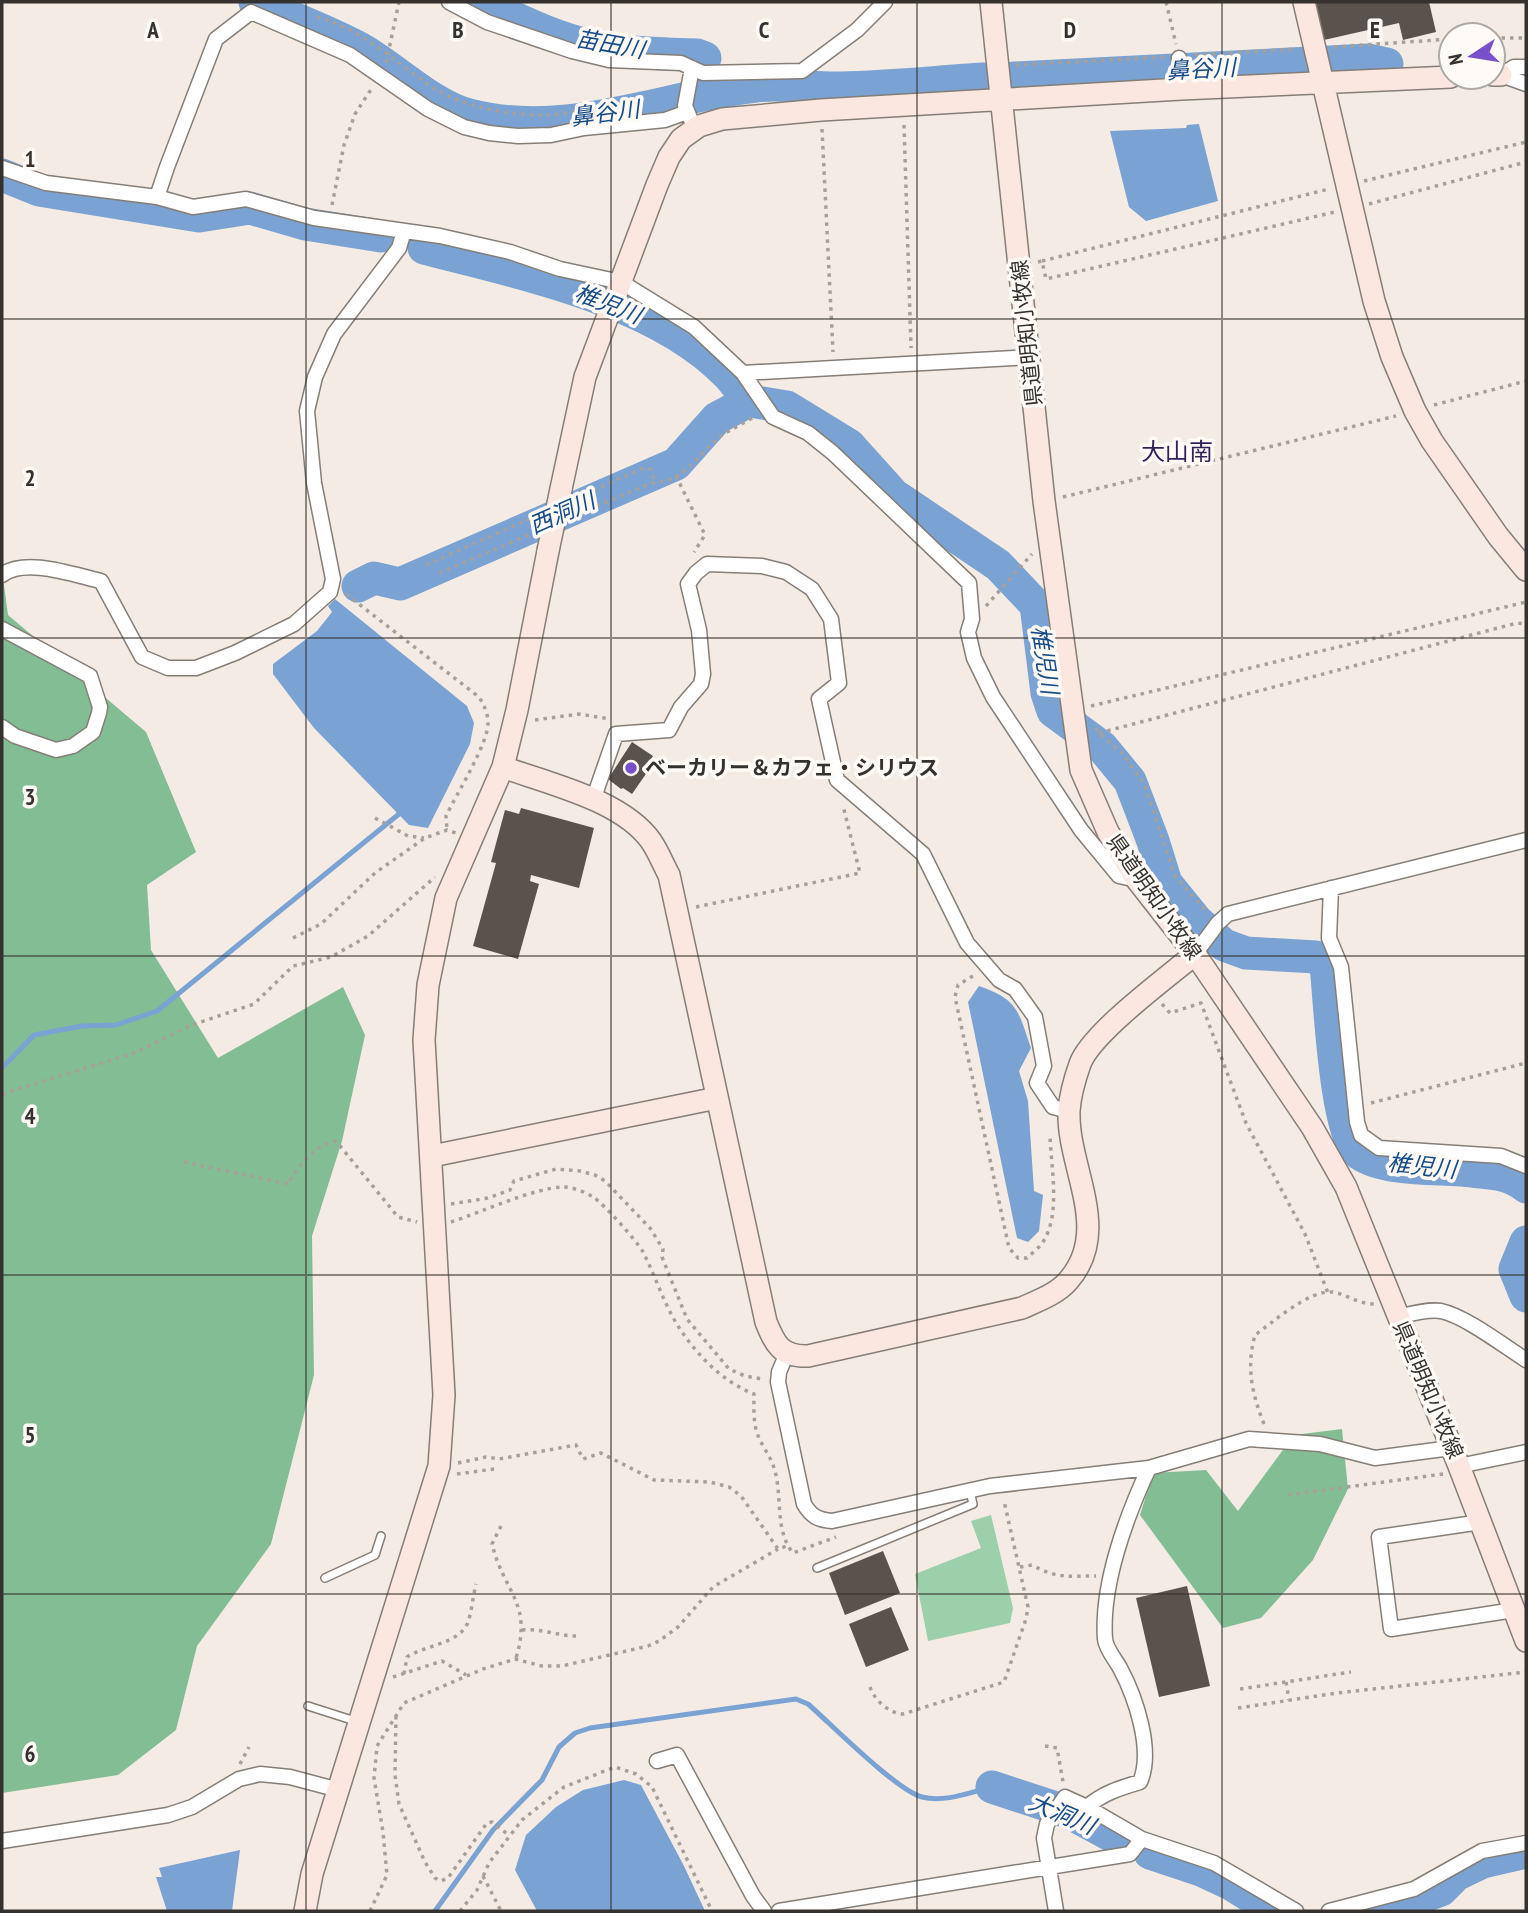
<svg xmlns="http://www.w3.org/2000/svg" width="1528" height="1913" font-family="'PT Sans Narrow','Noto Sans JP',sans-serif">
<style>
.green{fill:#9cd0aa}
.forest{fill:#83bd94}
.water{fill:#7aa2d3}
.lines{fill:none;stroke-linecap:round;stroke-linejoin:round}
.stream{stroke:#7aa2d3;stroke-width:5}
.river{stroke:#7aa2d3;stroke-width:33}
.building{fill:#5a534d}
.lane-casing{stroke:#857e77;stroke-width:10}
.street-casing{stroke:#857e77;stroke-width:17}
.secondary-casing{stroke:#857e77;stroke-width:24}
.path{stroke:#a6a09a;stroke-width:3.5;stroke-dasharray:3.5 5;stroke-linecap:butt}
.lane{stroke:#fff;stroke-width:7}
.street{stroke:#fff;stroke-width:14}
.secondary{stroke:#fce6e0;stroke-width:21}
.secondary-bridge-casing{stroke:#857e77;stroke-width:24;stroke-linecap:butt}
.secondary-bridge{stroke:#fce6e0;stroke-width:21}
.grid{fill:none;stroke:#34312e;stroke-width:2;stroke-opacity:0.55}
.poi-dot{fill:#7950c9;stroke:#fffaf5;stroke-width:2.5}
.labels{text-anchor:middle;stroke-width:7;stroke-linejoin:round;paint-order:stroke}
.street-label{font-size:21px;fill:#34312e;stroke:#fffaf5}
.poi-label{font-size:21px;font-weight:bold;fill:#34312e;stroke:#fffaf5;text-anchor:start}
.water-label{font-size:23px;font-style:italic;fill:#154c89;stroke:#fffaf5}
.quarter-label{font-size:24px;fill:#331f5a;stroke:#fffaf5}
.grid-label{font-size:23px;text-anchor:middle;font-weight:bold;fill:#34312e;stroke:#fffaf5;stroke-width:7;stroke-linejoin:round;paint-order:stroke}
</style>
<rect width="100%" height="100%" fill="#f4ece4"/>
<path class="green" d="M991 1515 1013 1608 1010 1623 928 1641 915 1574 981 1548 971 1521Z"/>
<path class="forest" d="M2 570 8 615 146 732 196 852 147 885 151 950 218 1058 343 987 365 1035 342 1141 312 1236 314 1375 271 1544 197 1646 176 1730 118 1775 2 1793Z
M1342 1429 1348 1489 1313 1560 1261 1618 1223 1628 1140 1515 1153 1473 1206 1470 1238 1511 1294 1435Z"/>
<path class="water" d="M1199 124 1218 201 1146 221 1129 207 1110 131 1186 128 1187 125Z
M335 599 467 706 474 723 470 744 428 828 409 825 314 728 273 674V664L317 631 332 612 328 606Z
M979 986C1019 1000 1018 1011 1031 1048L1019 1071 1028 1101 1034 1191 1043 1195 1039 1231 1028 1242 1017 1238 968 1002Z
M624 1780 641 1785 684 1866 705 1911H537L515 1870 526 1835 556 1807 583 1790Z
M240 1850 232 1911H167L156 1877H162L159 1868Z"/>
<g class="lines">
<path class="stream" d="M2 1068 34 1035 82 1026 116 1025 157 1011 399 814V808
M435 1911 493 1830 542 1780 559 1747 575 1733 590 1728 796 1699 808 1704C832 1725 896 1790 922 1797 945 1803 971 1792 992 1787"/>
<path class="river" d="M255 2C290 17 328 31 361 49 396 69 431 105 469 115 566 140 661 97 756 86 783 82 813 89 841 88 888 87 936 82 983 79
M479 2C514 17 547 35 584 44 621 53 659 54 697 55L705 58
M1014 78 1369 60 1387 64
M2 175 39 190 199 216 250 208 305 224 381 236
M424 248C522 274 657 300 729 376 736 384 742 393 749 401L787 407 849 445 894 495 998 565 1036 605 1047 693 1053 711 1102 747 1130 781 1153 841 1166 883 1196 920 1224 945 1246 953 1316 957 1326 966C1330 1001 1335 1135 1360 1154 1383 1170 1432 1168 1460 1170 1484 1173 1507 1171 1526 1187
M358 586 374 578 400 584 676 464 717 418 749 401
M1526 1242 1515 1269 1526 1296
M992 1787 1068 1812 1129 1845
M1150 1853 1201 1870 1231 1884 1274 1911
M1384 1911 1441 1890 1456 1875 1483 1862 1526 1852"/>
</g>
<path class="building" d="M1315 2H1429L1436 32 1403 40 1399 23 1324 40Z
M632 742 653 756 647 765 648 771 632 794 623 788 621 789 608 779Z
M521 808 594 828 579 888 531 875 530 881 539 884 518 959 473 946 496 863 491 862 505 810 519 814Z
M883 1551 900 1593 845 1615 829 1573Z
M1187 1586 1210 1686 1159 1697 1136 1598Z
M891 1607 909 1650 866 1667 849 1624Z"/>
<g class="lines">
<defs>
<path id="lane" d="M817 1568 973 1504 970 1491
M325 1578 375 1555 381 1536
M308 1706 355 1721"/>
<path id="street" d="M449 2 487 22 572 51 609 60 681 63 703 73 802 71 857 30 885 2
M1179 58 1181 89
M1501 75 1514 67H1526
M1501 75 1526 84
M690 118 685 106 692 68
M2 168 46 183 157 197 193 207 246 199 314 218 440 236 510 252 560 269 621 282 694 327 743 373 773 417 808 433 833 453 969 583 972 619 968 632 974 658 993 697 1081 830 1119 876 1137 880
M157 197 167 167 216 39 251 12 350 55 428 109 464 127 489 133 518 136 551 135 584 128 665 120 687 112
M743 373 1030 357
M2 575C25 557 74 575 101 581L142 657 168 668H196L235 653 294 624 330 592 333 579 314 483 307 411 315 377 334 334 399 248 404 231
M2 629 90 676 100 707 99 713 93 732 73 746 56 750 15 736 2 727
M593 800 616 734 669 730 681 707 701 684 703 674 699 630 688 584 696 573 707 564 762 566 786 572 812 589 831 619 839 683 819 699 837 780 923 854 967 943 999 980 1015 989 1035 1017 1044 1066 1037 1083 1053 1107 1069 1111
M1331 888 1329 938 1341 967 1357 1122 1361 1135 1379 1148 1501 1156 1526 1166
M1195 954 1218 923 1228 914 1526 840
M1398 1317C1410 1314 1428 1309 1441 1311 1465 1316 1504 1346 1526 1360
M787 1353 779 1372 778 1382 804 1504C811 1516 818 1520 832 1521L990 1486 1149 1468 1249 1439 1320 1444 1375 1458 1451 1448
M1459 1466 1526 1452
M1481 1522 1379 1537 1391 1629 1514 1610
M657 1761 677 1755 753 1896 764 1911
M1142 1839 1087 1807C1103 1793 1120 1788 1140 1782 1154 1750 1135 1696 1120 1668 1115 1659 1106 1649 1105 1639 1101 1585 1126 1517 1149 1468
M2 1841 168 1815 192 1807 239 1779 260 1774 290 1777 339 1790
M779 1911 1130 1854 1142 1839 1214 1863 1296 1911
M1056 1911 1044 1838 1047 1824 1065 1797 1087 1807
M1329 1911 1414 1889 1482 1851 1526 1843"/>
<path id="secondary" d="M991 2 1044 501 1081 770 1108 832 1137 880 1195 954 1312 1127 1346 1187 1459 1466 1526 1641
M1304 2 1374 301 1392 357 1415 411 1432 441 1498 536 1526 570
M1493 75H1501
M561 489 585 377 657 185 669 157 681 139 699 126 722 119 821 110 1181 89 1451 77
M503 767C549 784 622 800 651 841 658 851 663 864 669 875L766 1322C775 1344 781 1357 808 1356L1022 1308C1037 1301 1057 1294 1068 1281 1113 1230 1067 1168 1069 1111 1070 1096 1075 1078 1080 1064 1091 1033 1168 977 1195 954
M432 1156 717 1098
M305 1911 312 1874 439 1466 444 1395 424 1040 428 985 446 898 503 767 517 710 548 551"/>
</defs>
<use href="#lane" class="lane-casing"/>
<use href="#street" class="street-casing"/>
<use href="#secondary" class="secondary-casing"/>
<path class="path" d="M1166 2 1176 44
M317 17C358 27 393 60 426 83 459 107 509 116 549 115 568 114 588 109 607 106
M1493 38H1526
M1334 47 1451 39
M1195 55 1295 49
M386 63 399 2
M1016 65 1166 57
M904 125 911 348
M822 129 833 352
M1364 181 1526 142
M1369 204 1526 162
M332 205 344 145 355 114 372 88
M1042 261 1329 189
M1038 262 1042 261 1046 279 1335 212
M1434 405 1526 381
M676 476 705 535 694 552
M578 497 644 468 650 469 655 483
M1063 497 1396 416
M573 516 649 484 673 479 687 469 720 436 754 417
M426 565 536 516
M439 573 531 534
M346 594 479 697C484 705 488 713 488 723 488 744 456 795 446 816L447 830
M986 606 1032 554
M1091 706 1526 602
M535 720 579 714 610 719
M1096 728 1099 733 1122 753 1145 785 1175 876 1207 912
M1099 733 1517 623 1526 624
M375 818 408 836 424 838
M696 907 860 873 843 806
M293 938 321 924 375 873 425 838 447 830 456 833
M973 976 958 985 955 997 1009 1248 1018 1258H1027C1032 1253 1039 1248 1043 1242 1061 1214 1051 1168 1050 1136
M1162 1004 1170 1013 1201 1003 1246 1123 1305 1234 1328 1293
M2 1094 134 1053 192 1025 254 1004 293 966 331 957 368 936 435 877
M1371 1103 1526 1063
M184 1162 288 1184C299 1165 313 1146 336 1141L398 1217 417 1222
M451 1204 488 1198 510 1190 514 1181 556 1169 580 1171 595 1175 605 1181 650 1228 663 1249 662 1257 687 1319 729 1369 745 1376 762 1379 763 1381
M451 1222C482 1212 533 1188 563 1187 573 1187 585 1192 593 1197 603 1203 637 1241 643 1252 656 1277 664 1305 680 1329 698 1356 723 1382 754 1394 754 1407 753 1420 757 1433 761 1445 770 1455 774 1468 783 1495 774 1530 793 1553L836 1537
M1264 1424C1252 1394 1246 1367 1255 1335 1273 1322 1309 1290 1332 1292 1347 1294 1357 1304 1375 1304
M458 1463 486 1457 499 1459 576 1445 583 1459 601 1453 654 1480 710 1482 729 1487 741 1496 778 1549 787 1546
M457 1474 494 1469
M1288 1495 1443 1474
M501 1526 492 1544C504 1593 533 1603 516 1658
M1020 1567 1032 1565C1057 1579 1069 1576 1096 1576
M522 1630C541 1628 561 1637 581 1636
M404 1674 407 1657C425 1645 460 1644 468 1622 472 1610 473 1596 476 1584
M393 1677 442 1661 466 1675
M1286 1682 1289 1700
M870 1687C875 1701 889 1713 903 1714L1004 1682 1026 1619 1028 1607 1004 1501
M1240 1689 1351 1672
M1238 1708 1337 1693 1526 1672
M396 1716 395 1775 399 1804 425 1862 435 1878 441 1881 448 1878 487 1823 492 1822 510 1836
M1045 1746 1057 1748 1063 1782
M240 1764 249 1747
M483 1876 501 1911
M370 1911 387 1875 383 1832 374 1778 377 1746 404 1703 483 1669 515 1659 542 1666H562L648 1646 659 1641 678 1627 713 1587 778 1549
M460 1911 477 1890 489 1863 522 1820 564 1787 615 1767 636 1774 652 1787 712 1911"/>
<use href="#lane" class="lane"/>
<use href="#street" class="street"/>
<use href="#secondary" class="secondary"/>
<defs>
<path id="secondary-bridge" d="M548 551 561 489"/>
</defs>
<use href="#secondary-bridge" class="secondary-bridge-casing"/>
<use href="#secondary-bridge" class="secondary-bridge"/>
</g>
<path class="grid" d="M306 2V1911M611 2V1911M917 2V1911M1222 2V1911M2 319H1526M2 638H1526M2 956H1526M2 1275H1526M2 1594H1526"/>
<circle class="poi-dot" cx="631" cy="768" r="7"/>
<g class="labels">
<g class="street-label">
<text transform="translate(1027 333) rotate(-96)" y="7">県道明知小牧線</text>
<text transform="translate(1154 897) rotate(55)" y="7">県道明知小牧線</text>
<text transform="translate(1428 1390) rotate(67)" y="7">県道明知小牧線</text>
</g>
<g class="poi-label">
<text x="645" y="775">ベーカリー＆カフェ・シリウス</text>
</g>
<g class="water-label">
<text transform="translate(610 44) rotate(10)" y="8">苗田川</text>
<text transform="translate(1201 69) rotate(-3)" y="8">鼻谷川</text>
<text transform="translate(605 113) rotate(-7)" y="8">鼻谷川</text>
<text transform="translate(608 304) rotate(21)" y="8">椎児川</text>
<text transform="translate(562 513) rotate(-24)" y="8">西洞川</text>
<text transform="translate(1045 660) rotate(81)" y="8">椎児川</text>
<text transform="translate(1422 1166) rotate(6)" y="8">椎児川</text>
<text transform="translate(1062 1814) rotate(23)" y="8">大洞川</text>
</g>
<g class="quarter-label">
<text x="1177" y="460">大山南</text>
</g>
</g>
<g class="grid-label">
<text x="153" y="38">A</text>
<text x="458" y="38">B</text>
<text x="764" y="38">C</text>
<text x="1070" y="38">D</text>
<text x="1375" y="38">E</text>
<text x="30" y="167">1</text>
<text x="30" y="486">2</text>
<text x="30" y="805">3</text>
<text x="30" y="1124">4</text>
<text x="30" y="1443">5</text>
<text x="30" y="1762">6</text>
</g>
<rect width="1528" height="1913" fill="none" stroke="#34312e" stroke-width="7"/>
<g transform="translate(1472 56) rotate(258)"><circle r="33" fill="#fffaf5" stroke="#aeaaa5" stroke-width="2"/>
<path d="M0-5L12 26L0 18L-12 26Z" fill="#7950c9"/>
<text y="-10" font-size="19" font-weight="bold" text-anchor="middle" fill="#34312e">N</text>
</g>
</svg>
